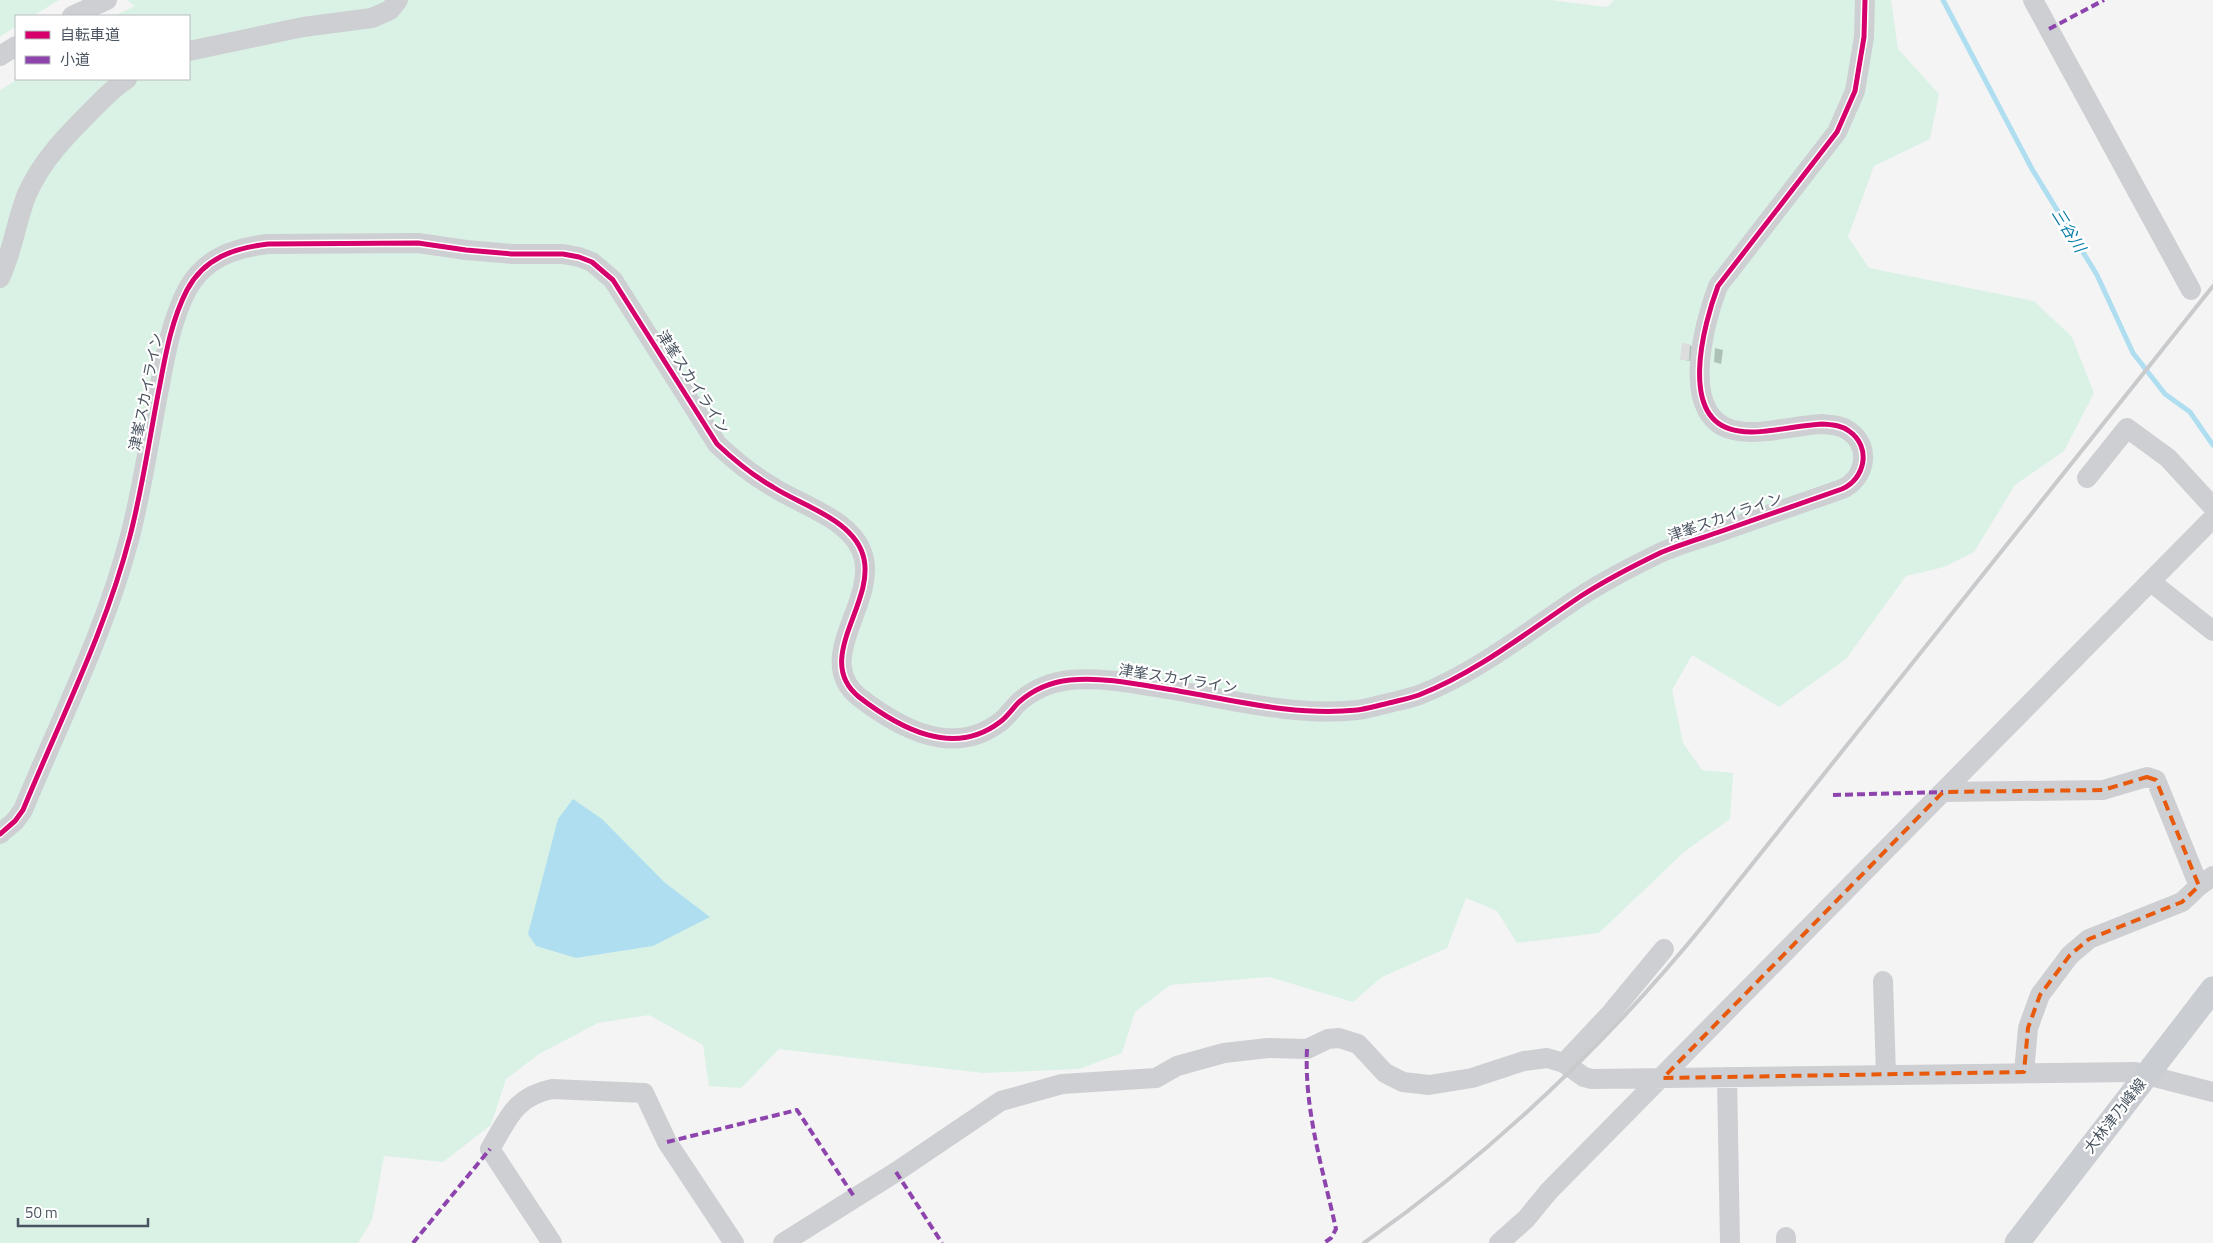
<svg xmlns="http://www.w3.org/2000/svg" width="2213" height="1243" font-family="'Titillium Web','Noto Sans JP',sans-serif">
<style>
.green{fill:#d9f2e5;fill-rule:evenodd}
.water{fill:#aedef0}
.shadow{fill:#0003}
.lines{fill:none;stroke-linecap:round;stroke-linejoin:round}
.stream{stroke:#aedef0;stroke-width:5}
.building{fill:#ddddde}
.minor{stroke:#cecfd2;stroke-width:20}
.major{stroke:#cacdd1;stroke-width:25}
.rail{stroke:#c9cacc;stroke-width:4}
.quiet{stroke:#8e44ad;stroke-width:4;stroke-dasharray:8 4;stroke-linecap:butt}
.cycleway-casing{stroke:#fff;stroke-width:8}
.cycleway{stroke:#d6006c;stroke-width:5}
.marked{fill:none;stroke:#e8590c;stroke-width:4;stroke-dasharray:10 6;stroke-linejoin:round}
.labels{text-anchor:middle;stroke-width:4.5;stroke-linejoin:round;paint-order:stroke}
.street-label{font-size:15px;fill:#4a5561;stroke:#fff}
.water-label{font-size:16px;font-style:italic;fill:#0b7faa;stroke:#fff}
</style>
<rect width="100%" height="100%" fill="#f4f4f4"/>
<path class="green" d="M0 0H59L33 16H16V26L0 37Z
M127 0H1551L1607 7 1614 0H1891L1898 49 1939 94 1930 139 1874 166 1848 237 1869 268 2034 301 2072 337 2094 393 2064 451 2015 485 1974 552 1944 567 1906 576 1846 659 1779 707 1692 655 1672 690 1683 743 1702 770 1733 773 1730 819 1684 852 1599 933 1517 943 1497 911 1466 898 1447 948 1382 977 1353 1002 1269 977 1170 985 1135 1012 1122 1053 1079 1069 983 1073 779 1049 741 1088 709 1086 703 1045 649 1015 598 1023 539 1054 506 1079 491 1125 443 1162 384 1156 372 1220 358 1243H0V90L18 79H189V16H114L135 6ZM664 882 709 917 653 946 576 958 536 946Z"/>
<path class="water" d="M573 799 602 819 664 882 710 917 653 946 576 958 536 946 528 934 558 819Z"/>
<path class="shadow" d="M1690 345 1692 347 1691 361 1684 360 1682 359Z
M1715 348 1723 350 1721 364 1714 362Z"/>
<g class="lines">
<path class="stream" d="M1943 0 2032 169 2097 275 2133 353 2165 394 2190 412 2213 445"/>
</g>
<path class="building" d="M1682 343 1690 344 1689 360H1680Z"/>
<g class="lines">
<path class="minor" d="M2033 0 2191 290
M72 16 107 0
M189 51 303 27 372 18 390 10 398 0
M0 56 16 46
M0 278C13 251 16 221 27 194 42 160 67 135 93 109 104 98 114 87 127 79
M2087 478 2127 428 2168 458 2213 507
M2151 582 2213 631
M1943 792 2103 790 2147 777 2156 780 2199 886 2213 876
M0 834 15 821 23 810C60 720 106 630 130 536 143 486 150 434 160 384 166 352 172 319 187 290 204 258 234 248 268 244L418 243 466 250 512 254H563L579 257 592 262 613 280 717 444C735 461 752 475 773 487 802 506 856 520 864 559 874 605 813 660 859 697 899 728 953 758 1000 722 1007 717 1012 709 1019 702 1034 689 1051 682 1070 680 1100 677 1132 683 1161 688 1225 698 1292 717 1357 710 1366 709 1376 706 1385 704 1396 701 1408 699 1419 695 1476 673 1530 630 1581 596 1606 580 1635 565 1662 552 1681 544 1702 538 1722 531 1762 517 1802 503 1842 489 1865 479 1872 447 1849 431 1841 425 1832 425 1822 424 1797 425 1762 435 1739 431 1676 423 1704 323 1718 286L1837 132 1855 91 1864 37 1865 0
M1883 981 1886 1075
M1564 1063 1611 1013 1664 949
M2024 1072 2028 1028 2040 995 2070 955 2089 939 2182 902 2199 886
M1727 1077 1730 1243
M552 1243 490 1149C508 1119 514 1097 552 1089L644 1093 667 1142 734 1243
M783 1243 896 1172 1001 1101 1062 1084 1156 1078 1177 1066 1224 1053 1268 1048 1307 1049 1328 1039 1339 1038 1358 1044 1385 1073 1403 1082 1429 1085 1472 1078 1524 1061 1547 1058 1564 1063 1584 1077 1592 1079 2135 1072 2213 1092
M1499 1243 1526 1219 1549 1191 2213 518
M1786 1243V1237"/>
<path class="major" d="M2017 1243 2213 989"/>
<path class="rail" d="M1364 1243C1493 1152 1607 1044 1706 922L2213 286"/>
<path class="quiet" d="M2049 29 2104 0
M1833 795 1943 792
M1307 1049C1304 1110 1323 1170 1336 1229L1331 1238 1324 1243
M667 1142 797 1110 855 1198
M896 1172 942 1243
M413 1243 490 1149"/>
<defs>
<path id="cycleway" d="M0 834 15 821 23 810C60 720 106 630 130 536 143 486 150 434 160 384 166 352 172 319 187 290 204 258 234 248 268 244L418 243 466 250 512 254H563L579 257 592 262 613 280 717 444C735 461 752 475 773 487 802 506 856 520 864 559 874 605 813 660 859 697 899 728 953 758 1000 722 1007 717 1012 709 1019 702 1034 689 1051 682 1070 680 1100 677 1132 683 1161 688 1225 698 1292 717 1357 710 1366 709 1376 706 1385 704 1396 701 1408 699 1419 695 1476 673 1530 630 1581 596 1606 580 1635 565 1662 552 1681 544 1702 538 1722 531 1762 517 1802 503 1842 489 1865 479 1872 447 1849 431 1841 425 1832 425 1822 424 1797 425 1762 435 1739 431 1676 423 1704 323 1718 286L1837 132 1855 91 1864 37 1865 0"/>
</defs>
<use href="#cycleway" class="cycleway-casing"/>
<use href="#cycleway" class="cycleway"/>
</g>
<path class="marked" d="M2147 777 2156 780 2199 886 2182 902 2089 939 2070 955 2040 995 2028 1028 2024 1072 1663 1078 1943 792 2103 790Z"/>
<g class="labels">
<g class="street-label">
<text transform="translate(693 382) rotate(57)" y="5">津峯スカイライン</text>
<text transform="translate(146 392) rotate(-79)" y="5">津峯スカイライン</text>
<text transform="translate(1725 517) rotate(-19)" y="5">津峯スカイライン</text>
<text transform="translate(1178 679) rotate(9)" y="5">津峯スカイライン</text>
<text transform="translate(2115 1116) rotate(-52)" y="5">大林津乃峰線</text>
</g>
<g class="water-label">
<text transform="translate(2069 230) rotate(58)" y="6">三谷川</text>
</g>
</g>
<rect x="15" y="15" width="175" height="65" fill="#ffffff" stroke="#b7bbc0"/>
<rect x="25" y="31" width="25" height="8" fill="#d6006c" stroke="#b7bbc0"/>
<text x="60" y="40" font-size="15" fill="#4a5561">自転車道</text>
<rect x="25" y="56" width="25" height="8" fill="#8e44ad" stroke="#b7bbc0"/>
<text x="60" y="65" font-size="15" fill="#4a5561">小道</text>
<path d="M18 1218v8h130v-8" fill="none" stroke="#4a5561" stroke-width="2.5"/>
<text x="25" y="1218" font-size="15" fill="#4a5561" stroke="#ffffff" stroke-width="4" paint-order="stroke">50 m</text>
</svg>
